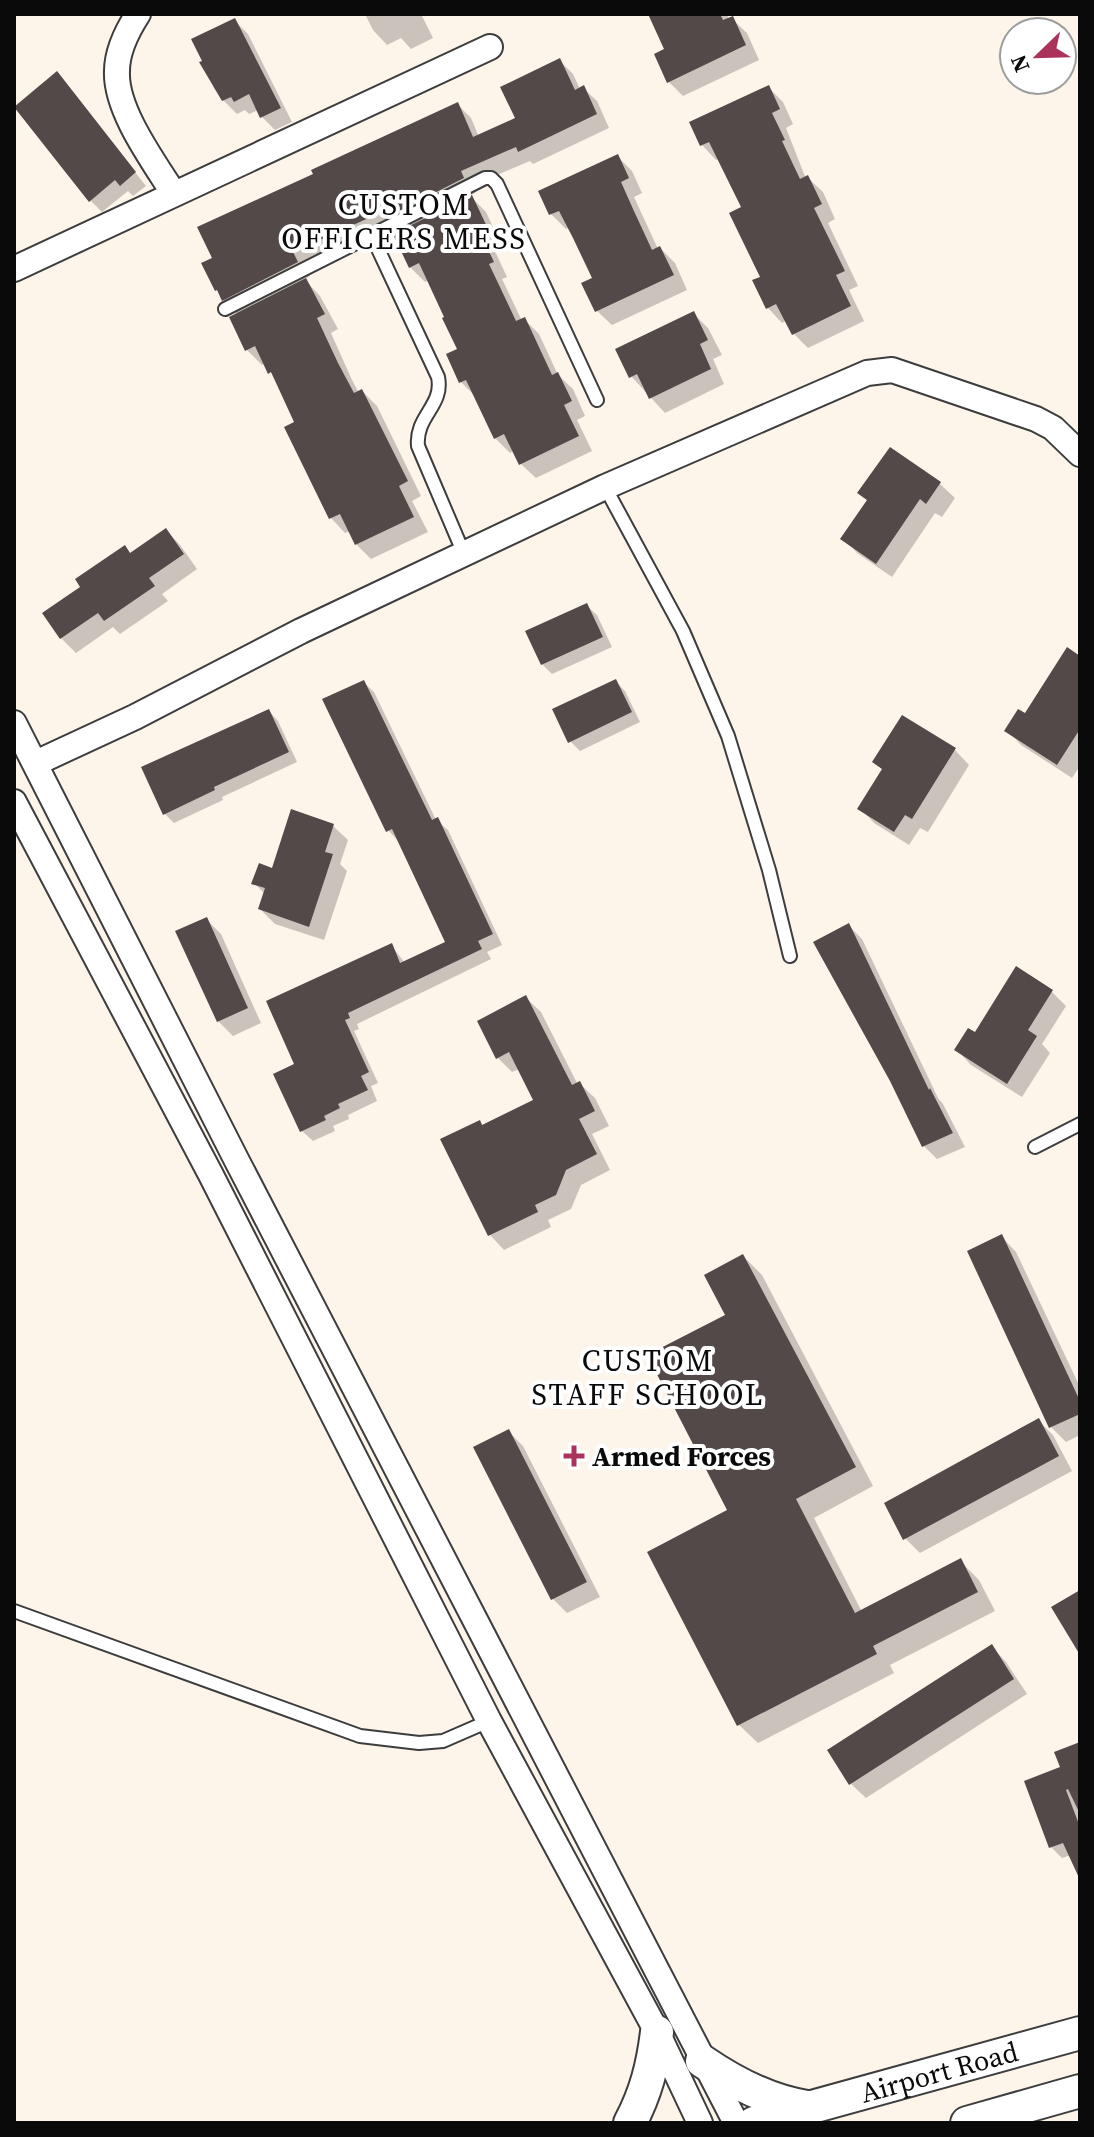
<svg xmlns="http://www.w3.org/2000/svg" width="1094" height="2137" font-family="'Source Serif 4',serif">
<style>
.shadow{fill:#0003}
.building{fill:#524948}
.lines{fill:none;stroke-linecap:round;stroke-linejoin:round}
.service-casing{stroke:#3d3d3d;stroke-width:16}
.minor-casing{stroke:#3d3d3d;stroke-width:28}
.tertiary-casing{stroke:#3d3d3d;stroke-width:36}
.service{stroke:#fff;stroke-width:12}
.minor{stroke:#fff;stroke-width:24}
.tertiary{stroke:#fff;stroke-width:32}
.poi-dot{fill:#aa325b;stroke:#fff;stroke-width:3}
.labels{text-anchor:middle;stroke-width:8;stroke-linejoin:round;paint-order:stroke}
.poi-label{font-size:28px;font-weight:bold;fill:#0a0a0a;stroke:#fff;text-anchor:start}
.street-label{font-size:28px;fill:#0a0a0a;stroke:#fff}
.neighbourhood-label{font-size:30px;letter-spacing:2px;fill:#0a0a0a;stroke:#fff}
</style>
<rect width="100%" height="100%" fill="#fdf4ea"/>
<path class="shadow" d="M365 14H421L433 38 411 49 401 38 387 45 373 30Z
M662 14H727L729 20 732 19 747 33 759 60 683 96 668 81Z
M234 20 248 34 292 122 275 130 262 117 258 110 249 114 245 110 237 114 223 100 214 88 194 40Z
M560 61 573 74 580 89 583 88 597 101 609 128 533 164 530 161 473 185 476 192 470 196 486 212 502 246 494 249 507 277 502 279 522 321 524 319 539 334 558 375 573 389 585 416 577 420 592 451 536 478 521 464 514 450 510 453 495 438 475 396 461 382 460 350 446 318 429 280 425 282 410 267 402 232 395 225 305 266 310 276 304 279 320 296 338 329 331 333 352 380 359 393 362 391 377 406 421 496 412 501 428 532 371 559 356 544 350 531 345 533 331 518 297 423 266 362 262 365 247 350 238 315 223 299 215 259 316 175 457 104 471 118 479 137 518 119Z
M57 74 146 186 133 196 128 191 102 212 90 200Z
M768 87 783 102 793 124 786 128 806 179 808 178 823 192 835 219 828 223 858 286 849 290 864 321 808 348 793 333 787 320 782 323 768 308 762 278 743 208 719 159 716 160 702 145Z
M617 156 632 171 642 193 634 197 658 249 660 248 675 263 687 290 612 325 597 311 595 279 570 227 566 229 551 214Z
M694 314 708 328 722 355 713 359 724 384 665 413 631 376Z
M890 449 940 484 955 498 942 517 935 513 892 577 857 553 843 538 868 501 860 493Z
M166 530 180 545 197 569 162 594 168 601 120 634 113 627 76 653 61 638 125 547 131 554Z
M587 606 597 615 612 647 552 674 542 664Z
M1080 658V766L1072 778 1021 745 1007 730 1026 715Z
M615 681 625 691 640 722 580 751 570 741Z
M363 682 374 692 436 820 448 830 502 945 487 952 491 959 357 1024 359 1029 354 1031 378 1083 371 1086 377 1101 348 1115 349 1119 333 1126 335 1131 313 1141 302 1131 297 1065 391 945 405 963 448 943 398 841 388 830Z
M269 711 278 721 297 762 222 797 223 800 174 823 165 814Z
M955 750 969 765 928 832 920 828 909 845 874 823 860 808 883 770 875 762Z
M333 826 348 840 340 864 347 871 324 940 275 924 260 909 265 894 254 883Z
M206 919 221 934 261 1023 233 1036 218 1021Z
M849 926 862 939 938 1098 943 1104 965 1147 937 1159 924 1146Z
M1052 992 1066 1006 1042 1044 1050 1053 1022 1097 971 1065 957 1050Z
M526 998 541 1012 578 1085 580 1084 595 1098 609 1126 592 1134 610 1170 581 1185 571 1209 548 1220 551 1227 504 1250 490 1235 483 1127 536 1101 519 1069 512 1072 498 1058Z
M1002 1237 1016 1252 1080 1387V1435L1066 1442 1051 1427 969 1252Z
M743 1256 762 1275 873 1486 814 1518 862 1612 960 1561 979 1580 995 1611 890 1665 894 1673 758 1743 739 1725 730 1511Z
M1039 1421 1053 1435 1072 1471 920 1553 905 1538Z
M509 1432 523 1446 600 1597 567 1613 552 1598Z
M992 1647 1006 1662 1027 1694 866 1798 851 1784Z
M1080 1745V1875L1071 1855 1062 1858 1051 1847 1063 1768Z"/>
<path class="building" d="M648 14H720L723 20 733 16 746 45 667 83 654 54 664 49Z
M235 18 281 108 260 118 249 94 234 102 231 97 222 101 199 62 202 61 191 39Z
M560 58 575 90 584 85 597 114 518 152 516 147 461 171 464 178 385 218 382 212 293 252 298 262 222 301 217 290 215 291 201 263 212 258 197 227 313 174 311 170 458 102 473 137 515 118 500 87Z
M57 71 136 172 120 186 115 180 89 202 14 107Z
M769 85 780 109 772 113 785 140 782 141 800 179 808 175 822 204 814 208 845 271 836 275 851 306 792 335 776 304 766 309 752 280 760 277 729 213 741 207 709 142 700 146 689 122Z
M618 154 629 178 621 182 633 209 652 250 660 246 674 275 595 312 581 283 592 278 573 238 559 211 549 215 538 191Z
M472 195 489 231 481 235 494 262 489 264 516 321 525 317 552 375 558 372 572 401 564 405 579 436 519 465 504 434 494 439 466 380 459 383 446 354 457 349 442 318 444 317 419 263 409 268 393 234Z
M306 278 325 314 317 318 338 363 354 393 362 389 408 481 399 486 414 517 355 545 340 514 329 519 284 427 294 422 271 372 268 374 255 346 245 351 229 317Z
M694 311 708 340 700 344 711 369 649 399 637 374 629 378 615 349Z
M890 447 941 482 926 504 920 499 876 564 840 539 867 500 857 493Z
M166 528 184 554 149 578 155 586 104 621 98 613 60 639 42 613 80 587 75 579 125 545 130 553Z
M587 603 603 637 541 665 525 631Z
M1067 647 1080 656V729L1057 765 1004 731 1018 709 1025 713Z
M616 679 632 712 568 743 552 709Z
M364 680 432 820 438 817 493 934 478 941 482 949 348 1013 350 1018 345 1020 369 1072 361 1076 368 1090 338 1104 340 1108 324 1116 326 1120 300 1132 273 1074 294 1064 266 1001 392 943 400 963 445 942 392 829 386 832 322 699Z
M269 709 289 752 214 787 215 790 163 815 141 767Z
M902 715 956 748 912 819 905 815 894 832 857 809 882 769 872 762Z
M291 809 334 824 325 852 333 854 309 927 258 909 265 888 251 884 259 863 272 868Z
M207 917 248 1008 217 1022 175 931Z
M849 923 929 1090 930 1088 953 1133 922 1147 890 1081 813 942Z
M1016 966 1053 990 1028 1030 1037 1036 1007 1084 954 1050 968 1028 975 1032Z
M526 995 572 1085 580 1081 595 1111 579 1119 597 1154 566 1170 556 1195 535 1205 538 1212 488 1236 440 1139 480 1120 482 1125 533 1100 509 1052 496 1059 477 1021Z
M1002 1234 1080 1401V1414L1049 1428 967 1251Z
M743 1254 856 1467 796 1499 855 1613 961 1558 978 1592 873 1646 877 1654 737 1726 647 1552 727 1510 647 1355 725 1315 704 1275Z
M1039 1418 1059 1456 903 1540 884 1503Z
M509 1429 587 1582 551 1600 473 1447Z
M1080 1590V1655L1051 1607Z
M992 1644 1014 1679 849 1785 827 1750Z
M1080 1742V1814L1068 1789 1066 1790 1080 1827V1880L1063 1843 1049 1848 1024 1781 1060 1767 1054 1752Z"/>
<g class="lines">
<defs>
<path id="service" d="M371 234 438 377C444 406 415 416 418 446L464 554
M225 309 485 178H491L497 184 597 400
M605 487 683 631 728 736 769 870 790 956
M1035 1147 1080 1124
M14 1611 360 1736 419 1743 443 1741 489 1721"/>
<path id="minor" d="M138 14C127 31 117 51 117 71 115 110 154 162 174 194
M14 269 490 47
M14 723 236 1159 736 2123
M36 763 135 717 301 631 605 487 867 373 892 370 1036 419 1053 428 1080 454
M14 802 211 1175 489 1721 657 2032 700 2123"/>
<g id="tertiary">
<path d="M702 2061C734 2083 768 2101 807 2107"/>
<path d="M630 2123C646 2093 653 2065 657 2032"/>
<path id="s1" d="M754 2123 1080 2033"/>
<path d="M967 2123 1080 2091"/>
</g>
</defs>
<use href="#service" class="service-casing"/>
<use href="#minor" class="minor-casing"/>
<use href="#tertiary" class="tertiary-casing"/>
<use href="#service" class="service"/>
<use href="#minor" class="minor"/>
<use href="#tertiary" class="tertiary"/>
</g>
<path class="poi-dot" d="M570 1444h8v8h8v8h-8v8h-8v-8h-8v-8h8z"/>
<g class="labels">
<g class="poi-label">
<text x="592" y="1466">Armed Forces</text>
</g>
<g class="street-label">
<text dy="10" stroke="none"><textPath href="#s1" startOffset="192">Airport Road</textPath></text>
</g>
<g class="neighbourhood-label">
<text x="404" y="215">CUSTOM<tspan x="404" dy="34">OFFICERS MESS</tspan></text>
<text x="648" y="1371">CUSTOM<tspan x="648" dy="34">STAFF SCHOOL</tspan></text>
</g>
</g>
<rect width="1094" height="2137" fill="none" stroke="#0a0a0a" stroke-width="32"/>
<g transform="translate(1038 56) rotate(247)"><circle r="38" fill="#ffffff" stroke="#9d9d9d" stroke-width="2"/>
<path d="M0-6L14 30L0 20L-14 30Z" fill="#aa325b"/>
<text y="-12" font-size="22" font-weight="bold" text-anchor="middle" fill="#0a0a0a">N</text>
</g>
</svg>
